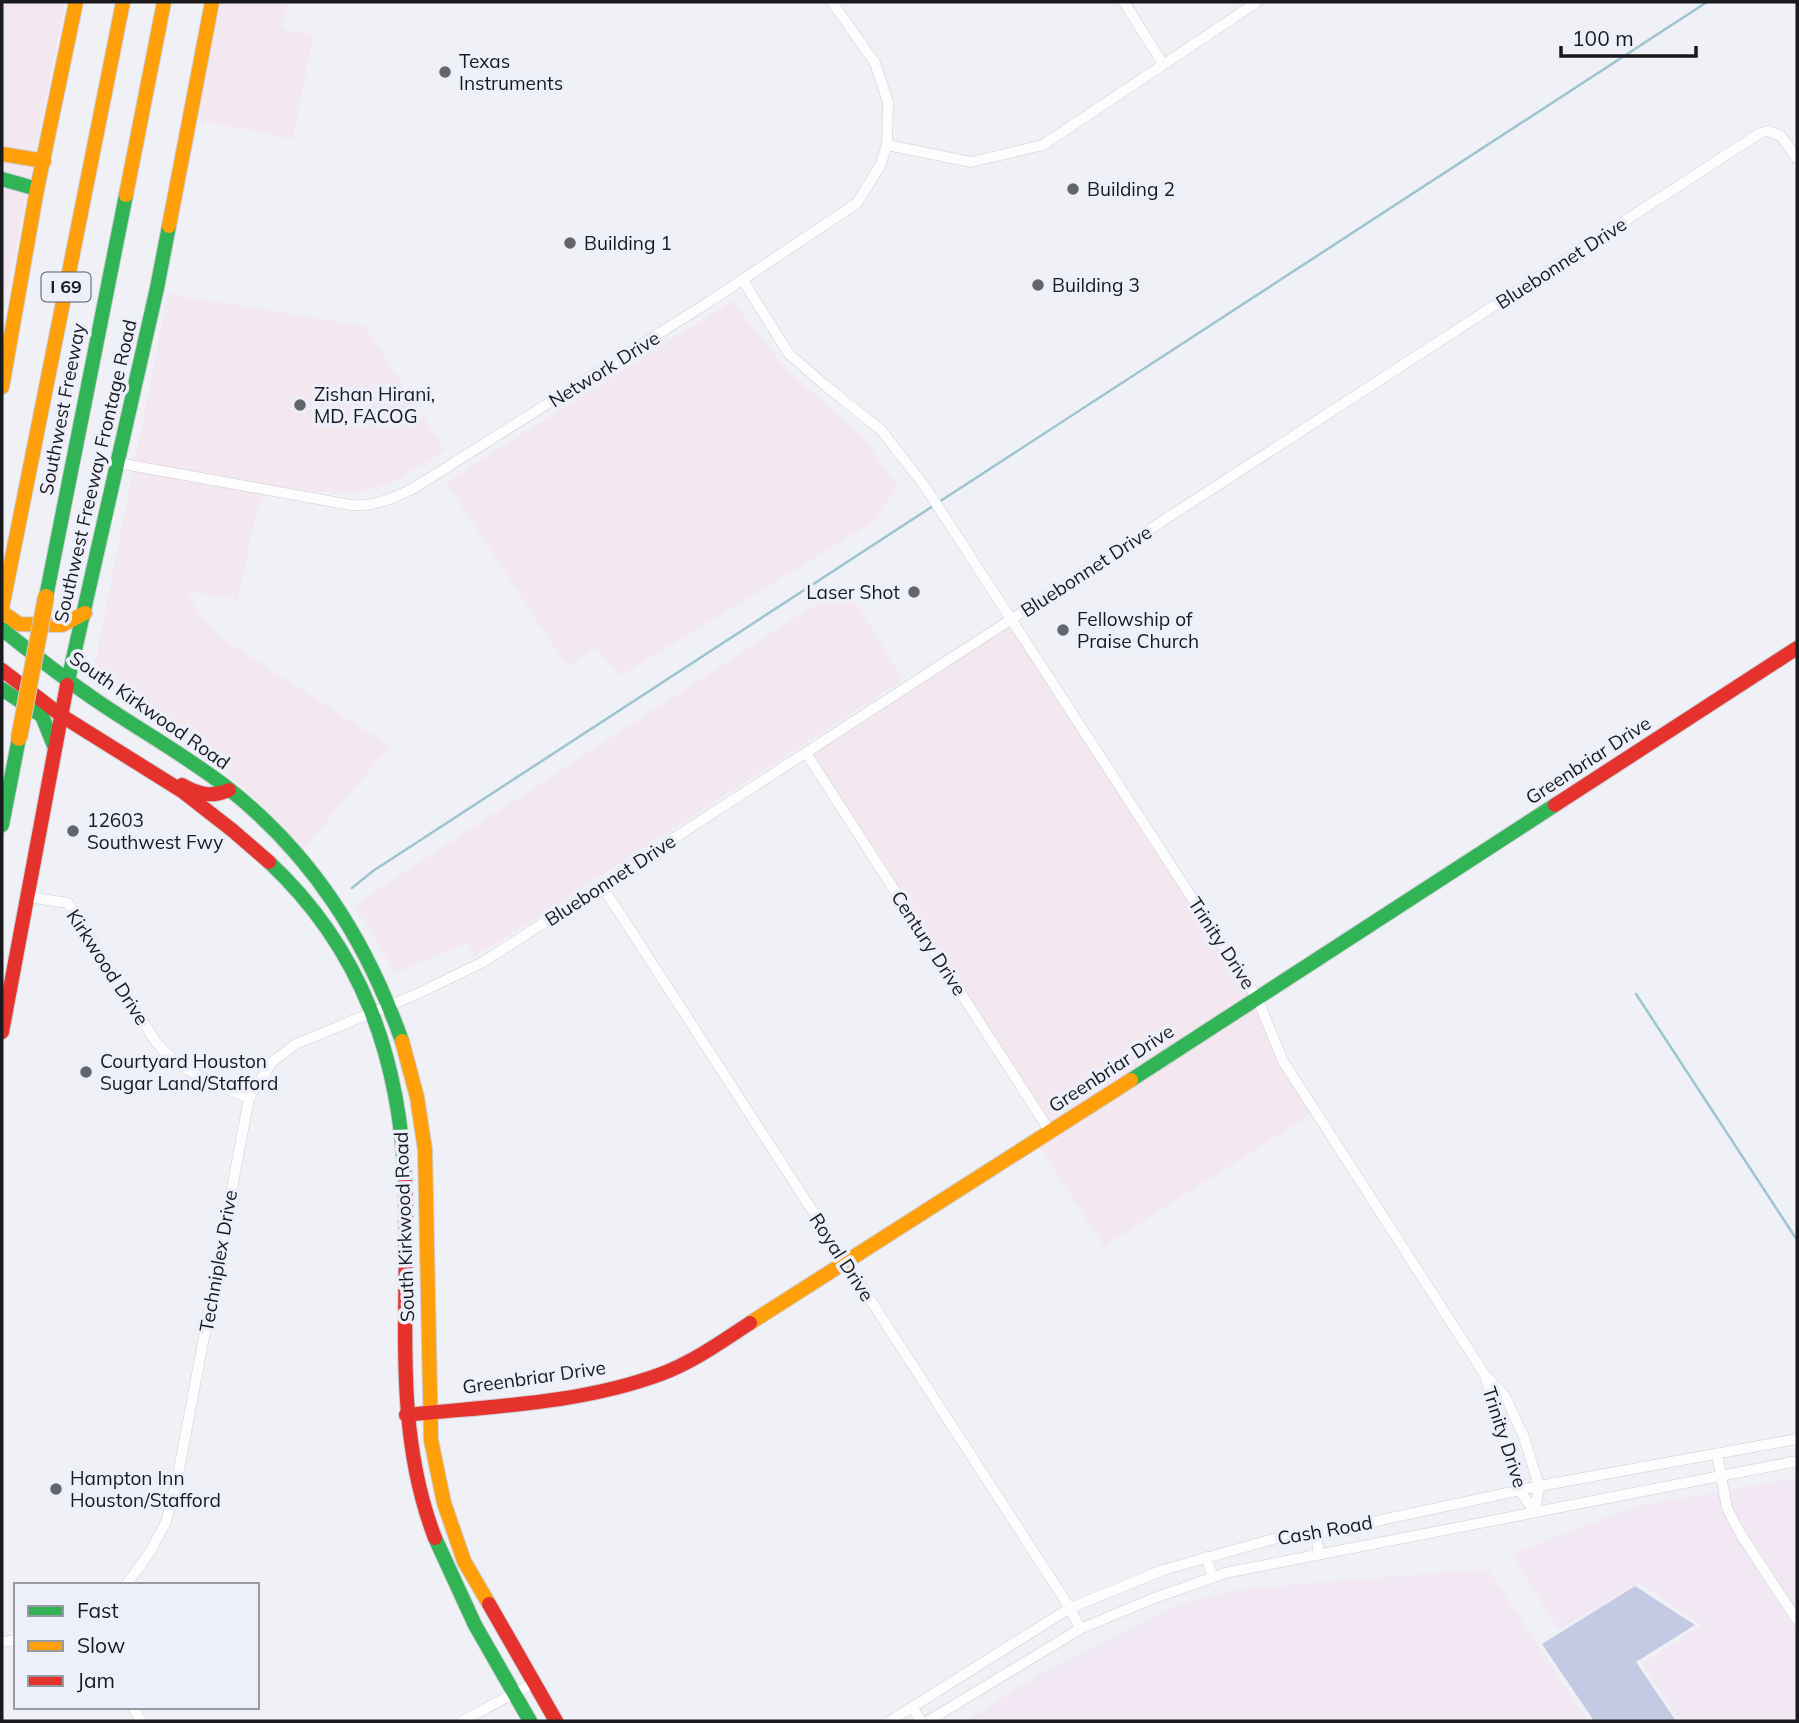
<svg xmlns="http://www.w3.org/2000/svg" width="1799" height="1723" font-family="Mulish,sans-serif">
<style>
.commercial{fill:#f3e7f0}
.industrial{fill:#f1e8f4}
.forest{fill:#c4cae4}
.lines{fill:none;stroke-linecap:round;stroke-linejoin:round}
.stream{stroke:#9dc4d1;stroke-width:2.5}
.street-casing{stroke:#cdced3;stroke-width:11}
.fast-casing{stroke:#cdced3;stroke-width:16}
.slow-casing{stroke:#cdced3;stroke-width:16}
.jam-casing{stroke:#cdced3;stroke-width:16}
.street{stroke:#fdfdfe;stroke-width:10}
.fast{stroke:#30b455;stroke-width:14}
.slow{stroke:#ff9f0a;stroke-width:14}
.jam{stroke:#e5322d;stroke-width:14}
.slow-bridge-casing{stroke:#cdced3;stroke-width:18;stroke-linecap:butt}
.slow-bridge{stroke:#ff9f0a;stroke-width:16}
.poi-dot{fill:#64656a;stroke:#edf0fa;stroke-width:2.5}
.labels{text-anchor:middle;stroke-width:7;stroke-linejoin:round;paint-order:stroke}
.shield{fill:#edf0fa;stroke:#595a60;stroke-width:2}
.shield-label{font-size:18px;font-weight:bold;fill:#191a1e}
.poi-label{font-size:19px;fill:#191a1e;stroke:#edf0fa;text-anchor:start}
.street-label{font-size:19px;fill:#191a1e;stroke:#edf0fa}
</style>
<rect width="100%" height="100%" fill="#f0f1f7"/>
<path class="commercial" d="M2 2H65L2 319Z
M221 2H287L282 29 313 35 293 139 193 119Z
M168 294 365 326 445 451 390 484 347 495 270 486 257 510 238 600 186 591 199 614 221 638 390 746 302 851 275 818 243 787 93 673Z
M732 301 788 371 861 435 897 485 875 521 620 676 595 647 568 668 446 482Z
M845 585 903 680 494 945 474 956 466 943 396 973 354 905Z
M1012 619 1257 998 1275 1043 1316 1111 1104 1246 1036 1142 1051 1133 806 753Z"/>
<path class="industrial" d="M1797 1478V1721H1680L1641 1664 1701 1625 1639 1583 1559 1630 1511 1554 1636 1506Z
M1488 1569 1588 1721H966L1040 1674 1180 1603 1249 1588Z"/>
<path class="forest" d="M1635 1586 1695 1625 1636 1662 1676 1721H1594L1542 1644Z"/>
<g class="lines">
<path class="stream" d="M939 502 1707 2
M352 888 373 871 933 506
M1636 994 1797 1240"/>
<defs>
<path id="street" d="M1124 2 1163 64
M887 145 971 162 1043 145 1257 2
M742 279 789 354 826 386 881 430 926 488 1257 998 1283 1061 1485 1375 1505 1396 1524 1437 1539 1486 1535 1512
M118 463 351 505C374 507 394 498 414 488L712 300 857 203 880 166 887 145 888 102 875 63 832 2
M806 753 1051 1133
M602 886 1070 1608 1080 1629
M28 897 68 903 156 1042C182 1074 212 1082 249 1098
M1486 1379 1520 1491 1535 1512
M1717 1454 1727 1508 1740 1533 1797 1620
M1316 1534 1319 1554
M1206 1557 1213 1577
M126 1585 150 1552 166 1522 178 1475 249 1098 272 1062 296 1044 417 994 485 961 1760 133 1768 131 1781 136 1797 159
M2 1642 16 1640
M133 1707 141 1721
M912 1707 921 1721
M462 1721 534 1683
M890 1721 1070 1608 1163 1570 1277 1538 1316 1534 1539 1486 1797 1439
M928 1721 1080 1629 1152 1599 1225 1573 1797 1461"/>
<path id="fast" d="M2 179 37 189
M46 597 126 195
M2 629C34 655 66 680 100 703 143 732 188 757 229 789 313 856 366 940 402 1041
M67 685 157 288 169 226
M2 689 42 716 55 748
M2 825 19 738
M269 862C362 949 400 1058 405 1184
M1131 1080 1555 805
M435 1538 475 1625 530 1721"/>
<path id="slow" d="M2 154 44 161
M126 195 164 2
M169 226 212 2
M2 387 37 189 76 2
M2 608 123 2
M2 612 19 624 56 625H62L85 613
M402 1041 417 1097 425 1150 431 1440 444 1503 464 1561 489 1604
M750 1323 1131 1080"/>
<path id="jam" d="M2 670 62 716 182 791 232 830 269 862
M182 785C198 794 212 798 229 790
M1555 805 1797 648
M2 1032 67 685
M405 1184C410 1303 391 1424 435 1538
M406 1415C492 1406 580 1404 661 1374 693 1362 721 1342 750 1323
M489 1604 556 1721"/>
</defs>
<use href="#street" class="street-casing"/>
<use href="#fast" class="fast-casing"/>
<use href="#slow" class="slow-casing"/>
<use href="#jam" class="jam-casing"/>
<use href="#street" class="street"/>
<use href="#fast" class="fast"/>
<use href="#slow" class="slow"/>
<use href="#jam" class="jam"/>
<defs>
<path id="slow-bridge" d="M19 738 46 597"/>
</defs>
<use href="#slow-bridge" class="slow-bridge-casing"/>
<use href="#slow-bridge" class="slow-bridge"/>
</g>
<g class="poi-dot">
<circle cx="445" cy="72" r="7"/>
<circle cx="1073" cy="189" r="7"/>
<circle cx="570" cy="243" r="7"/>
<circle cx="1038" cy="285" r="7"/>
<circle cx="300" cy="405" r="7"/>
<circle cx="914" cy="592" r="7"/>
<circle cx="1063" cy="630" r="7"/>
<circle cx="73" cy="831" r="7"/>
<circle cx="86" cy="1072" r="7"/>
<circle cx="56" cy="1489" r="7"/>
</g>
<g class="labels">
<rect class="shield" x="41.5" y="272.5" width="49" height="29" rx="5"/>
<g class="shield-label">
<text x="66" y="293">I 69</text>
</g>
<g class="poi-label">
<text x="459" y="68">Texas<tspan x="459" dy="22">Instruments</tspan></text>
<text x="1087" y="196">Building 2</text>
<text x="584" y="250">Building 1</text>
<text x="1052" y="292">Building 3</text>
<text x="314" y="401">Zishan Hirani,<tspan x="314" dy="22">MD, FACOG</tspan></text>
<text x="900" y="599" text-anchor="end">Laser Shot</text>
<text x="1077" y="626">Fellowship of<tspan x="1077" dy="22">Praise Church</tspan></text>
<text x="87" y="827">12603<tspan x="87" dy="22">Southwest Fwy</tspan></text>
<text x="100" y="1068">Courtyard Houston<tspan x="100" dy="22">Sugar Land/Stafford</tspan></text>
<text x="70" y="1485">Hampton Inn<tspan x="70" dy="22">Houston/Stafford</tspan></text>
</g>
<g class="street-label">
<text transform="translate(1561 263) rotate(-33)" y="7">Bluebonnet Drive</text>
<text transform="translate(604 369) rotate(-32)" y="7">Network Drive</text>
<text transform="translate(62 409) rotate(-79)" y="7">Southwest Freeway</text>
<text transform="translate(95 471) rotate(-77)" y="7">Southwest Freeway Frontage Road</text>
<text transform="translate(1086 571) rotate(-33)" y="7">Bluebonnet Drive</text>
<text transform="translate(150 710) rotate(35)" y="7">South Kirkwood Road</text>
<text transform="translate(1588 760) rotate(-33)" y="7">Greenbriar Drive</text>
<text transform="translate(610 880) rotate(-33)" y="7">Bluebonnet Drive</text>
<text transform="translate(929 943) rotate(57)" y="7">Century Drive</text>
<text transform="translate(1222 943) rotate(57)" y="7">Trinity Drive</text>
<text transform="translate(108 967) rotate(57)" y="7">Kirkwood Drive</text>
<text transform="translate(1111 1068) rotate(-33)" y="7">Greenbriar Drive</text>
<text transform="translate(404 1227) rotate(-92)" y="7">South Kirkwood Road</text>
<text transform="translate(842 1257) rotate(57)" y="7">Royal Drive</text>
<text transform="translate(218 1261) rotate(-80)" y="7">Techniplex Drive</text>
<text transform="translate(534 1377) rotate(-8)" y="7">Greenbriar Drive</text>
<text transform="translate(1505 1437) rotate(72)" y="7">Trinity Drive</text>
<text transform="translate(1325 1530) rotate(-10)" y="7">Cash Road</text>
</g>
</g>
<rect width="1799" height="1723" fill="none" stroke="#191a1e" stroke-width="7"/>
<rect x="14" y="1583" width="245" height="126" fill="#edf0fa" stroke="#989aa2" stroke-width="2"/>
<rect x="28" y="1606" width="35" height="10" fill="#30b455" stroke="#989aa2" stroke-width="2"/>
<text x="77" y="1618" font-size="21" fill="#191a1e">Fast</text>
<rect x="28" y="1641" width="35" height="10" fill="#ff9f0a" stroke="#989aa2" stroke-width="2"/>
<text x="77" y="1653" font-size="21" fill="#191a1e">Slow</text>
<rect x="28" y="1676" width="35" height="10" fill="#e5322d" stroke="#989aa2" stroke-width="2"/>
<text x="77" y="1688" font-size="21" fill="#191a1e">Jam</text>
<path d="M1561 46v10h135v-10" fill="none" stroke="#191a1e" stroke-width="3.5"/>
<text x="1572" y="46" font-size="21" fill="#191a1e" stroke="#edf0fa" stroke-width="5" paint-order="stroke">100 m</text>
</svg>
